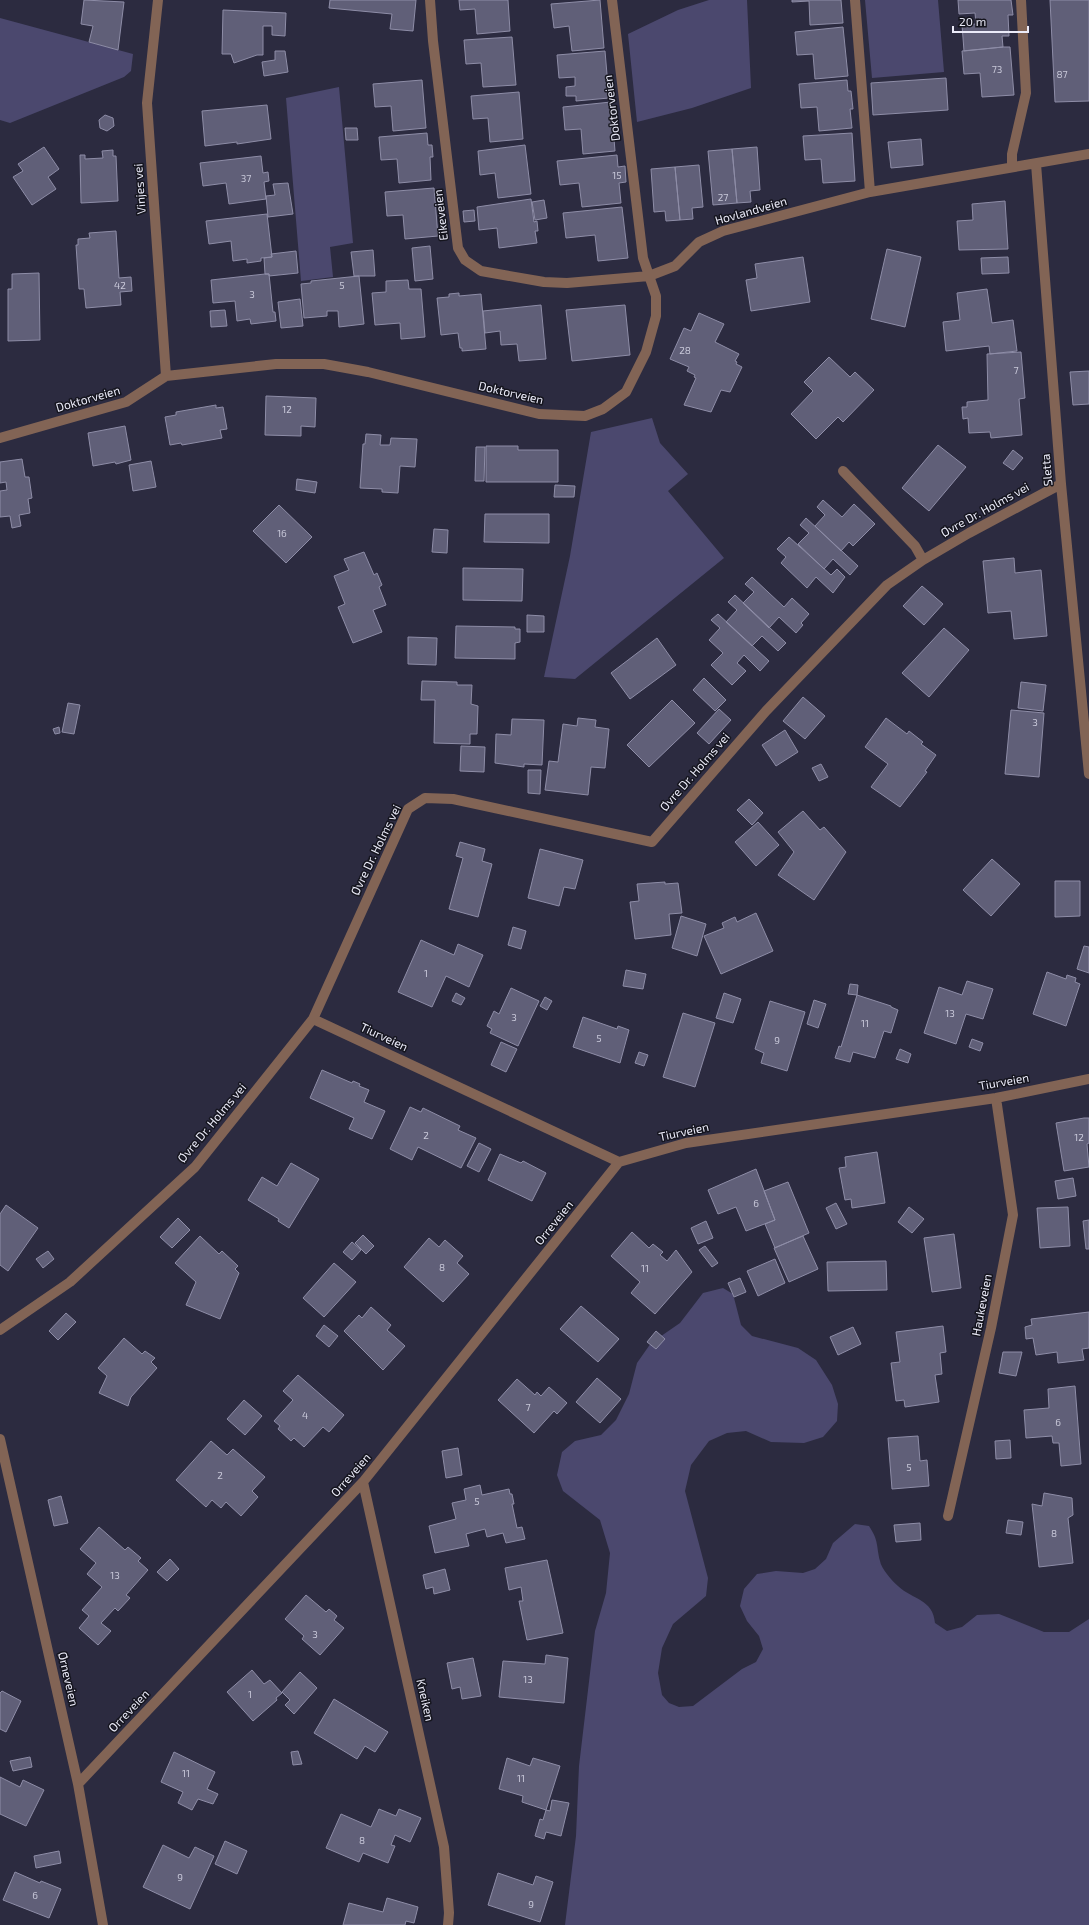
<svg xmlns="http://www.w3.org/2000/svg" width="1089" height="1925" font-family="'Exo 2',sans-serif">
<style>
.green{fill:#4b486e}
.building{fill:#605f78;stroke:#8e8da7}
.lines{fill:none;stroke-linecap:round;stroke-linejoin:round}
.street{stroke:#826455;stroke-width:10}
.labels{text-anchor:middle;stroke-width:3;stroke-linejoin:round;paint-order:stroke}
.number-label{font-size:10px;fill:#c8c8d9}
.street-label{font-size:12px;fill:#ebebf9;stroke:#15151e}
</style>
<rect width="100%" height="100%" fill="#2c2b40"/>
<path class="green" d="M709 0H747L751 88 692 108 637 122 628 34 678 10Z
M865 0H938L944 72 872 78Z
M0 18 133 54 131 71 124 77 10 123 0 120Z
M339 87 353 243 330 247 333 277 301 281 286 98Z
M652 418 660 443 688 474 668 491 724 558 575 679 544 677 570 556 591 432Z
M723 1288 733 1294 741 1325 752 1336 798 1348 816 1360 832 1385 838 1404 837 1421 823 1437 804 1443 771 1442 746 1431 727 1433 709 1441 691 1465 685 1491 708 1578 706 1596 673 1624 662 1648 658 1673 662 1695 669 1703 679 1707 693 1706 742 1669 756 1662 763 1649 759 1636 747 1621 740 1606 744 1589 757 1574 776 1571 803 1573 815 1569 826 1559 833 1543 855 1524 869 1526C879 1541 876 1545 880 1561 881 1568 892 1581 898 1586 913 1600 933 1599 935 1623L947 1631 962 1627 977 1615 999 1614 1044 1632H1069L1089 1619V1925H565L576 1836 579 1766 595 1631 606 1593 610 1553 600 1520 563 1491 557 1475 562 1452 575 1441 601 1435 616 1420 629 1394 637 1363 651 1343 680 1323 703 1293Z"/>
<path class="building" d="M84 0 124 2 118 50 89 42 93 26 81 24Z
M330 0H416L413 31 390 29 392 14 329 8Z
M459 0H508L510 31 477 34 475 9 460 10Z
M600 0 604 48 572 51 569 26 554 28 551 4Z
M792 0H841L843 23 810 25 809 1 792 2Z
M958 0H1011L1013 15H1008L1009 36H1002L1003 47 964 51 962 25 976 24 975 13 959 14Z
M1050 0H1089V101L1055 102Z
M223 10 286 13 285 36 272 35V26H263V55H257L234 63 231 54H222Z
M843 27 848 76 815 79 813 54 797 55 795 32Z
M512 37 516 85 483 87 481 63 466 64 464 40Z
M1003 47H1010L1014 95 982 97 980 73 964 74 962 51Z
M275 51H285L288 72 264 76 262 62 275 60Z
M605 51 609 98 576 101V96H566V87L575 86V77L559 78 557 55Z
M946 78 948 110 873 115 871 83Z
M422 80 426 128 393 131 391 106 375 107 373 84Z
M847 80 848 91H851L853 109H850L852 128 819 131 817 107 801 108 799 84Z
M519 92 523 139 490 142 488 118 473 119 471 96Z
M611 102 615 151 583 154 581 129 565 130 563 107Z
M267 105 271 139 237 144V142L205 146 202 111Z
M105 115 113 118 114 126 107 131 100 128 99 120Z
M345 128H357L358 140H346Z
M427 133 428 145H432L433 157H430L431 180 399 183 397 159 381 160 379 137Z
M852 133 855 181 823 183 821 159 805 160 803 136Z
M921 139 923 165 891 168 888 142Z
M525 145 531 194 498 198 495 173 480 175 478 151Z
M44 147 59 169 48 177 56 189 32 205 13 177 23 171 18 164Z
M757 147 760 190 750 191 751 202 737 203 732 149Z
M732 149 737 203 713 205 708 151Z
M113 150V156H116L118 201 81 203 80 155H85V159L103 158 102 151Z
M617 155 618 167 625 166 626 182 619 183 621 203 582 207 579 183 560 185 557 161Z
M261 156 263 173 268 172 269 181 264 182 266 199 229 204 226 183 203 186 200 163Z
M699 165 703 207 692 208 693 219 680 220 675 167Z
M675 167 680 220 666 221 665 211 654 212 651 169Z
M288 183 293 214 268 217 266 196 275 195 273 184Z
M434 188 438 236 405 239 403 215 387 216 385 192Z
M531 199 534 222 537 221 538 231H535L537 243 499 248 497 228 479 230 477 207Z
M544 200 547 218 535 220 532 202Z
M1005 201 1008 249 959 250 957 221 973 220 972 204Z
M622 207 628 258 598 261 595 235 566 238 563 213Z
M474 210 475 221 464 222 463 211Z
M267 214 272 257 261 258V261L247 263V259L233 261 231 241 209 244 206 221Z
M116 231 119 278 131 277 132 291 120 292 121 305 86 308 84 289H79L76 245H78V239L90 238 89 233Z
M430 246 433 279 415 281 412 248Z
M887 249 921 257 905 327 871 319Z
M373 250 375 276H354L351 252Z
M296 251 298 273 269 276V274H265L264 258 272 257 271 254Z
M803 257 810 302 751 311 746 280 757 278 755 264Z
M1008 257 1009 273 982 274 981 258Z
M39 273 40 340 8 341V289H12V274Z
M265 274H269L273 312H275L276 321 251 324 250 319 237 321 235 301 213 303 211 280Z
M359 276 364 324 339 327 338 311H327V316L304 318 301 284 311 283V281Z
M408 280 409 289H421L425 337 401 339 400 323 375 325 372 293 386 292V281Z
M987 289 992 323 1013 320 1017 351 990 354 989 346 946 351 943 322 960 320 957 293Z
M459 293V296L481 294 486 349 462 351V348H460L458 333 441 335 437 298 449 297V294Z
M300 299 303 326 281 328 278 302Z
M541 305 546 359 519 361 517 344 501 345 500 331 485 333 483 311Z
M625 305 630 355 572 361 566 310Z
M225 310 227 326 211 327 210 311Z
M699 313 724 324 715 342 739 354 735 361 737 362 736 364 742 367 730 392 721 390 711 412 684 405 696 378 694 377 695 375 687 371 689 367 670 359 684 328 691 331Z
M1021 352 1025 398 1019 399 1022 435 991 438 990 432 969 433 968 418 963 419 962 407H967V402L988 400 987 354Z
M829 357 850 377 855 372 874 390 843 422 838 417 816 439 791 414 813 391 804 382Z
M1089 371V404L1073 405 1070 372Z
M266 396 316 398 315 427 301 426V436L265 435Z
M216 405V408L223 407 227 429 220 430 222 438 182 445 181 443 170 445 165 417 176 415V412Z
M125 426 131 460 116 464 115 462 93 466 88 433Z
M366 434 381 435 380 445H390L391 438 417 439 415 467 400 466 398 493 382 492V489L360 488 363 444H365Z
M938 445 966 467 929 511 902 488Z
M486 446H518V450H558V482H486Z
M476 447H485L484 481H475Z
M1013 450 1023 458 1013 470 1003 463Z
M22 459 25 477H29L32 498 28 499 30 513 19 515 21 526 12 528 10 516 0 517V491L7 490 6 482 0 483V462Z
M151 461 156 487 133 491 129 465Z
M297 479 317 482 315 493 296 490Z
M555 485 575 486 574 497H554Z
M823 500 842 517 854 504 875 524 853 546 849 542 841 551 815 526 825 515 817 507Z
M279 505 312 537 286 563 253 531Z
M485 514H549V543L484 542Z
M806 518 858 566 850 575 833 559 824 569 798 544 809 533 800 525Z
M434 529 448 530 447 553 432 552Z
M789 537 831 575 837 569 845 577 833 593 816 577 807 588 781 563 786 557 777 549Z
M364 552 374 575 377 573 382 585 379 587 386 605 373 610 382 632 353 643 338 607 345 604 334 576 349 570 344 559Z
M1014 558 1015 573 1041 570 1047 636 1014 639 1011 611 988 613 983 561Z
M463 568 523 569 522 601 463 600Z
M752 577 784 607 792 598 809 614 801 623 803 625 796 633 779 617 769 628 743 603 754 592 745 584Z
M922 586 943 604 924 625 903 606Z
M735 595 786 643 778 651 762 636 752 646 726 622 737 610 728 602Z
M718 614 769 661 760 671 744 655 737 663 746 671 732 685 711 665 723 653 709 640 720 628 711 620Z
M527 615 544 616V632H527Z
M456 626 515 627V629H520V642L515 643V659L455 658Z
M944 628 969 650 929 697 902 673Z
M408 637 437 638 436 665 408 664Z
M657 638 676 665 630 699 611 673Z
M704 678 726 700 715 711 693 690Z
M422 681 457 682V685H472L471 704 478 706 477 734H470V744L434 743 435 700H421Z
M1021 682 1046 685 1043 711 1018 708Z
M803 697 825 716 805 739 783 721Z
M672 700 695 723 649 767 627 745Z
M68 703 80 705 74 734 62 732Z
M719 709 731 720 709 744 697 733Z
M1011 710 1044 713 1039 777 1005 774Z
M578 718 596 720 595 727 609 729 605 768 591 767 588 795 545 790 549 761 558 762 563 724 577 726Z
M886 718 907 734 909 731 923 742 921 744 936 755 925 771 927 772 900 807 871 787 888 764 865 747Z
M512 719 544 720 542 765 524 764V767L495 763 496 734 511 735Z
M59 727 60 733 55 734 53 729Z
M785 730 798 752 776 766 762 745Z
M461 746 485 747 484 772 460 771Z
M821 764 828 777 819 781 812 768Z
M528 770H541L540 794 528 793Z
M749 799 763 813 752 825 737 810Z
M803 811 820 830 824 827 846 852 814 900 778 875 794 852 778 832Z
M758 822 779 845 756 866 735 842Z
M460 842 485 849 482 861 492 864 478 917 449 909 463 858 456 856Z
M540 849 583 860 575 889 564 887 559 906 528 898Z
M992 859 1020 884 991 916 963 890Z
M1055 881H1080V916L1055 917Z
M665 882V884L678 883 682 913 669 914 671 935 635 939 630 902 639 901 637 884Z
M756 913 773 951 721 974 704 936 724 928 722 923 735 917 737 922Z
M681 916 706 924 697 956 672 948Z
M513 927 526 931 521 949 508 945Z
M421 940 454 955 458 944 483 955 469 987 446 976 432 1007 398 992Z
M1084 946 1089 947V973L1077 969Z
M626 970 646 974 643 989 623 986Z
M1047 972 1066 979 1067 975 1076 978 1075 982 1080 984 1066 1026 1033 1014Z
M967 981 993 989 983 1019 966 1014 956 1044 924 1033 939 987 962 995Z
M850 984 858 985 857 995 848 994Z
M511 988 539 1001 518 1046 490 1033 492 1029 487 1026 494 1011 499 1014Z
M456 993 465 998 461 1005 452 1001Z
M724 993 741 999 733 1023 716 1018Z
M857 995 891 1006V1007L898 1010 891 1033 884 1031 875 1058 853 1052 850 1062 835 1058 839 1046 841 1047Z
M545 997 552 1001 547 1010 540 1006Z
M814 1000 826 1004 818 1028 807 1024Z
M770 1001 805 1012 787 1071 761 1063 764 1053 755 1049Z
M683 1013 715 1023 695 1087 663 1077Z
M583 1017 617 1029 618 1026 629 1030 620 1063 573 1047Z
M972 1039 983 1043 980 1051 969 1047Z
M501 1042 517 1049 506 1072 491 1065Z
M900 1049 911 1054 908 1063 896 1059Z
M639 1052 648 1055 644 1066 635 1063Z
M322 1070 352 1083 353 1081 360 1084 359 1086 369 1090 364 1102 385 1111 372 1139 349 1129 354 1118 310 1098Z
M410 1107 421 1112 423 1108 460 1126 458 1130 476 1138 461 1168 418 1147 412 1160 390 1149Z
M1084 1118H1089V1143L1087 1144 1089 1167 1064 1171 1056 1123Z
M479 1143 491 1149 479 1172 467 1166Z
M877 1152 885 1203 852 1208 851 1199 845 1200 839 1168 846 1167 845 1157Z
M500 1154 521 1163 523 1161 546 1173 532 1201 488 1180Z
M291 1163 319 1179 289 1228 278 1221 279 1219 248 1200 262 1177 277 1186Z
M756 1169 775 1220 746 1231 736 1207 718 1214 708 1190Z
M1073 1178 1076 1196 1058 1199 1055 1181Z
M788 1182 809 1233 775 1248 765 1224 775 1220 764 1191Z
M836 1203 847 1224 836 1229 826 1208Z
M6 1205 38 1228 8 1271 0 1265V1214Z
M909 1207 924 1219 912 1233 898 1222Z
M1068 1207 1070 1246 1040 1248 1037 1208Z
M178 1218 190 1230 172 1248 160 1237Z
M1089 1220V1249H1086L1083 1221Z
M706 1221 713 1238 698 1244 691 1228Z
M632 1232 649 1248 653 1244 663 1252 660 1255 667 1261 676 1250 692 1272 655 1314 631 1293 640 1282 611 1256Z
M954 1234 961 1288 932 1292 924 1238Z
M363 1235 374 1246 366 1254 355 1243Z
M200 1236 219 1254 222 1251 238 1266 235 1269 239 1273 220 1319 186 1305 196 1282 175 1263Z
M803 1236 818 1269 789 1282 774 1248Z
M429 1238 439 1247 445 1240 463 1256 457 1263 469 1274 443 1302 404 1267Z
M352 1242 361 1250 352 1260 343 1252Z
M705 1246 718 1263 712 1267 699 1250Z
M48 1251 54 1259 43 1268 36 1259Z
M775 1259 785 1283 758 1296 747 1271Z
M886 1261 887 1290 828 1291 827 1262Z
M334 1263 356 1282 324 1317 303 1298Z
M740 1278 746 1292 734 1297 728 1283Z
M581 1306 619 1339 598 1362 560 1329Z
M371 1307 391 1325 387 1330 405 1346 383 1370 344 1331 359 1315 362 1318Z
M1089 1312V1348L1082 1349 1084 1360 1058 1363 1057 1352 1036 1355 1033 1338 1026 1339 1025 1327 1032 1325 1031 1319Z
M66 1313 76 1322 58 1340 49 1331Z
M324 1325 338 1336 329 1347 316 1336Z
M943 1326 946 1352 940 1353 942 1374 935 1375 939 1402 905 1407 904 1400 896 1401 891 1363 900 1362 896 1332Z
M853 1327 861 1344 838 1355 830 1337Z
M656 1331 665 1339 656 1349 647 1342Z
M124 1338 142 1354 145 1351 155 1358 151 1362 157 1368 131 1397 128 1406 99 1393 107 1376 98 1368Z
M1003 1352H1022L1016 1376 999 1373Z
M298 1375 344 1415 329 1432 323 1427 304 1447 294 1438 291 1441 278 1429 280 1426 274 1421 293 1400 283 1391Z
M597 1378 621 1399 600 1423 576 1402Z
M517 1379 535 1395 537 1392 541 1396 549 1387 567 1403 557 1414 554 1411 534 1433 498 1400Z
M1075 1386 1081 1464 1061 1466 1059 1443H1053L1052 1436 1026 1438 1024 1410 1049 1408 1048 1389Z
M244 1400 262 1416 245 1435 227 1419Z
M918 1436 920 1461 927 1460 929 1486 892 1489 888 1438Z
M1010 1440 1011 1458 996 1459 995 1441Z
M211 1441 227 1455 233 1449 265 1477 252 1491 258 1497 241 1516 226 1502 221 1508 212 1500 206 1507 176 1480Z
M458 1448 462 1475 446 1478 442 1451Z
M480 1485 482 1495 509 1489 510 1494H512L514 1504H512L517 1528 522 1527 525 1539 506 1543 503 1533 487 1537 485 1529 466 1534 469 1546 435 1553 429 1526 456 1519 452 1503 466 1500 464 1489Z
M1044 1493 1072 1498 1073 1515 1068 1518 1073 1563 1039 1567 1032 1504 1042 1506Z
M61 1496 68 1523 54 1526 48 1500Z
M1008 1520 1023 1522 1021 1535 1006 1533Z
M920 1523 921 1540 896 1542 894 1525Z
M99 1527 125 1550 128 1547 141 1558 138 1561 148 1570 126 1595 130 1598 118 1611 115 1608 101 1623 111 1631 98 1645 79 1628 89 1616 82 1610 102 1587 87 1574 96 1563 80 1549Z
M170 1559 179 1569 167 1581 157 1572Z
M547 1560 563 1633 527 1640 519 1601H523L521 1587 509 1590 505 1568Z
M445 1569 450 1590 434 1594 433 1587 426 1589 423 1575Z
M306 1595 326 1612 329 1609 337 1616 334 1620 344 1628 320 1655 302 1639 304 1636 285 1619Z
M546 1655 568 1658 564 1703 499 1697 503 1661 545 1664Z
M473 1658 481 1696 462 1699 460 1687 452 1689 447 1663Z
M252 1670 264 1684 270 1680 282 1693 276 1698 277 1700 253 1721 227 1692Z
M300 1672 317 1688 294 1714 285 1705 290 1700 282 1692Z
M2 1691 21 1701 6 1732 0 1729V1693Z
M334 1699 388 1732 375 1752 365 1746 357 1759 314 1733Z
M298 1751 302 1764 293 1765 291 1752Z
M174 1752 215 1772 207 1789 218 1794 213 1804 198 1799 192 1810 178 1803 183 1792 161 1782Z
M30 1757 32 1767 13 1771 10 1761Z
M507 1758 530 1766 533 1758 560 1766 546 1810 522 1802 523 1796 499 1789Z
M0 1777 20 1787 23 1780 44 1790 26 1826 0 1814Z
M552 1800 569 1803 561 1836 546 1832 544 1839 535 1836 540 1819 543 1820 546 1810 550 1811Z
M379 1809 396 1816 399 1809 421 1818 410 1842 395 1835 391 1845 395 1846 388 1863 363 1853 359 1862 326 1848 341 1814 371 1827Z
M225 1841 247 1851 237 1874 215 1864Z
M163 1845 189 1858 195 1847 214 1856 190 1909 143 1887Z
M59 1851 61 1863 36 1868 34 1856Z
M15 1872 40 1883 41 1881 61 1889 49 1918 3 1900Z
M498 1873 533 1885 536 1876 553 1882 540 1922 488 1905Z
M387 1898 418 1907 414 1923 406 1921 405 1925H343L349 1903 383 1912Z"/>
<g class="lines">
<path class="street" d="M158 0 147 103 166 376
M430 0 433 41 458 248 465 260 481 271 544 282 567 283 649 276 675 266 699 242 723 231 870 192 1089 154
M855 0 870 192
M1036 164 1061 484 1089 774
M1012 167V154L1026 93 1021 0
M0 438 126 402 166 376 276 364H324L368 372 539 414 585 416 603 409 626 392 646 352 656 316V296L643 258 612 0
M843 471 915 546 923 560
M313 1019 619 1162 686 1143 996 1098 1089 1079
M0 1330 70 1282 195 1167 313 1019 408 809 425 798 453 799 652 842 766 711 887 585 923 560 969 533 1061 484
M0 1439 78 1784 103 1925
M363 1482 444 1847 449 1913 448 1925
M948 1516 991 1328 1013 1215 996 1098
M78 1784 363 1482 619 1162"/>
</g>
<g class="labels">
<g class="number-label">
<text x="997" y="73">73</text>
<text x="1062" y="78">87</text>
<text x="617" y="179">15</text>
<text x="246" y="182">37</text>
<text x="723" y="201">27</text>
<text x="120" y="289">42</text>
<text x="342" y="289">5</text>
<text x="252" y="298">3</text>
<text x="685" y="354">28</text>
<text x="1016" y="374">7</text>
<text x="287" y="413">12</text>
<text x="282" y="537">16</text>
<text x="1035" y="726">3</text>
<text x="426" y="977">1</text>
<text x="950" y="1017">13</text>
<text x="514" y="1021">3</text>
<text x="865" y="1027">11</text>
<text x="599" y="1042">5</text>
<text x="777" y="1044">9</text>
<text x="426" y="1139">2</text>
<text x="1079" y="1141">12</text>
<text x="756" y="1207">6</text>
<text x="442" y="1271">8</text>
<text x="645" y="1272">11</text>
<text x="528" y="1411">7</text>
<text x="305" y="1419">4</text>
<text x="1058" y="1426">6</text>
<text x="909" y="1471">5</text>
<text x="220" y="1479">2</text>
<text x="477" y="1505">5</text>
<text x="1054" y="1537">8</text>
<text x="115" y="1579">13</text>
<text x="315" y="1638">3</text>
<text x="528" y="1683">13</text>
<text x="250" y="1698">1</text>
<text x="186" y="1777">11</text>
<text x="521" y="1782">11</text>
<text x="362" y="1844">8</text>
<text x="180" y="1881">9</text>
<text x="35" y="1899">6</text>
<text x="531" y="1908">9</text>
</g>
<g class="street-label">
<text transform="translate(612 108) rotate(-97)" y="4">Doktorveien</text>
<text transform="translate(140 189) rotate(-94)" y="4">Vinjes vei</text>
<text transform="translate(751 211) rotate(-16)" y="4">Hovlandveien</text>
<text transform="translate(441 215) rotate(-97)" y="4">Eikeveien</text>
<text transform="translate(511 393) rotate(13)" y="4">Doktorveien</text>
<text transform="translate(88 399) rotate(-16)" y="4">Doktorveien</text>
<text transform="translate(1047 470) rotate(-95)" y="4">Sletta</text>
<text transform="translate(985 510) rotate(-29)" y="4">Øvre Dr. Holms vei</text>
<text transform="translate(695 772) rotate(-49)" y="4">Øvre Dr. Holms vei</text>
<text transform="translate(376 850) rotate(-64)" y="4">Øvre Dr. Holms vei</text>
<text transform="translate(384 1037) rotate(25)" y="4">Tiurveien</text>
<text transform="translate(1004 1082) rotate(-10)" y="4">Tiurveien</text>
<text transform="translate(212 1123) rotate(-50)" y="4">Øvre Dr. Holms vei</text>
<text transform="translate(684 1132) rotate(-12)" y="4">Tiurveien</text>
<text transform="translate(554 1223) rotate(-51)" y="4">Orreveien</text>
<text transform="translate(982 1305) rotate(-79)" y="4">Haukeveien</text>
<text transform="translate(351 1475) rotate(-49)" y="4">Orreveien</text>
<text transform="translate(68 1679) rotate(77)" y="4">Ørneveien</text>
<text transform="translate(425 1700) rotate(77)" y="4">Kneiken</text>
<text transform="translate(129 1711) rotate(-47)" y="4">Orreveien</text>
</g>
</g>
<path d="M953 26v6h75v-6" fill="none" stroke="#ebebf9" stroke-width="2"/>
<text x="959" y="26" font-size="12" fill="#ebebf9" stroke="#15151e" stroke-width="3" paint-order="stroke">20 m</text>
</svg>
